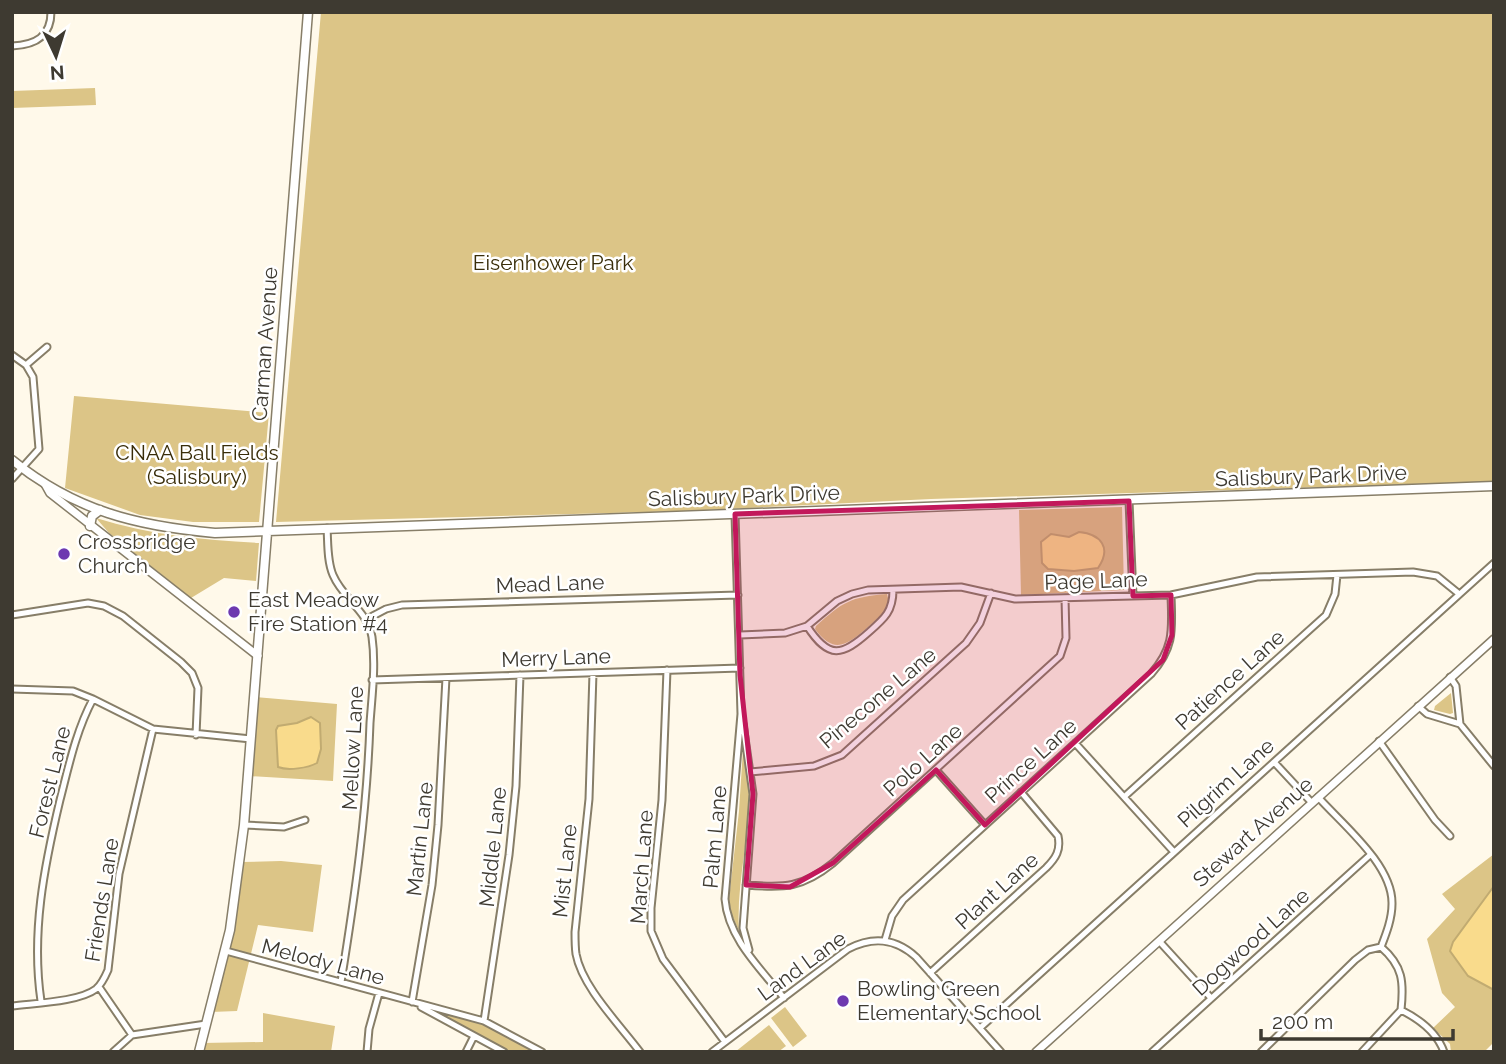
<svg xmlns="http://www.w3.org/2000/svg" width="1506" height="1064" font-family="Raleway,sans-serif">
<style>
.green{fill:#dcc587}
.water{fill:#f9db8c;stroke:#c1ab71;stroke-width:2}
.lines{fill:none;stroke-linecap:round;stroke-linejoin:round}
.minor-casing{stroke:#877e68;stroke-width:9}
.tertiary-casing{stroke:#877e68;stroke-width:10}
.secondary-casing{stroke:#877e68;stroke-width:11}
.minor{stroke:#fff;stroke-width:5}
.tertiary{stroke:#fff;stroke-width:7}
.secondary{stroke:#fff;stroke-width:8}
.marked{fill:#c2185b;fill-opacity:0.2;stroke:#c2185b;stroke-width:5;stroke-linejoin:round}
.poi-dot{fill:#6d39b0;stroke:#fff;stroke-width:2.5}
.labels{text-anchor:middle;stroke-width:5;stroke-linejoin:round;paint-order:stroke}
.park-label{font-size:21px;fill:#392d09;stroke:#fff}
.street-label{font-size:21px;fill:#3e3a31;stroke:#fff}
.poi-label{font-size:21px;fill:#3e3a31;stroke:#fff;text-anchor:start}
</style>
<rect width="100%" height="100%" fill="#fff9ea"/>
<path class="green" d="M321 12H1494V482L931 499 685 511 276 522Z
M95 88 96 105 12 108V91Z
M74 396 269 413 259 522H193L140 515 65 488Z
M1122 507 1124 590 1021 595 1019 510Z
M96 518C150 535 203 540 259 543L256 581 224 578 191 598 109 533Z
M887 594 889 602C885 614 876 620 867 628 847 645 834 655 815 629L816 626C843 602 850 597 887 594Z
M1451 693 1453 713 1450 714 1434 710 1435 706Z
M255 697 337 704 333 781 248 776Z
M743 749C760 808 735 871 739 931L731 913 729 899 739 811Z
M1494 854V1042L1484 1052H1451L1450 1044 1433 1028 1455 1007 1442 993 1427 939 1455 909 1442 894Z
M281 861 322 865 313 932 258 925 237 1011 211 1012 241 862Z
M418 1004 484 1022 541 1052H506Z
M785 1007 807 1036 793 1047 771 1018Z
M263 1013 335 1026 331 1052H200L202 1043 263 1042Z
M769 1025 786 1046 778 1052H735Z"/>
<path class="water" d="M1079 532C1101 534 1112 548 1098 568L1074 571 1048 569 1042 563 1041 542 1051 534 1069 537Z
M311 717 320 723 321 749 317 763C308 768 288 771 278 767L276 730 278 726 297 723Z
M1494 886V990L1468 976 1450 951 1453 942Z"/>
<g class="lines">
<defs>
<path id="minor" d="M12 46C35 45 51 37 51 12
M12 355 26 365 33 377 39 449 12 479
M26 365 47 347
M1129 501 1133 596
M735 514 741 714 725 899C728 938 760 968 784 998
M327 528C328 543 327 561 333 575 343 599 368 611 372 637 376 665 372 695 370 723 367 811 355 896 341 982
M12 615 88 603 104 606 123 616 181 662 192 673 198 688 196 735
M367 619 386 609 402 605 738 595
M807 626C829 660 842 656 869 632 885 618 893 611 893 590
M740 635 785 633 807 626 837 601 852 594 868 590 961 587 1015 599 1171 595 1257 577 1413 572 1437 576 1458 593
M667 670 662 800 651 908V931L663 959 725 1042
M593 673 589 799 575 932C575 939 575 947 576 954 582 987 620 1025 640 1052
M1450 677 1456 686 1460 724 1494 766
M372 680 740 668
M12 689 73 691 93 699 153 729 251 739
M1418 706 1427 714 1460 724
M743 724 753 794 743 928 749 950
M1379 741 1435 820 1450 836
M1075 743 1174 852
M1274 762 1312 803
M936 770 985 825
M750 772 814 766 842 755 966 643 980 623 991 593
M1124 797 1326 615 1335 594 1337 575
M1318 797C1343 825 1393 865 1392 904 1392 919 1386 934 1381 947
M244 825 284 827 305 820
M746 885C785 888 802 888 833 863L1060 656 1066 638 1065 598
M885 940 892 916 903 900 1151 674C1175 647 1172 629 1171 595
M1159 941 1211 998
M1381 947C1403 966 1404 982 1401 1010
M226 951 484 1021 542 1052
M930 973 1046 868C1056 858 1061 850 1058 836L1021 792
M99 987 132 1035
M41 1001C31 933 44 867 60 800 69 765 76 731 93 699
M412 1002 432 885 438 825 446 678
M12 1006C34 1003 79 1002 96 989 102 984 105 977 108 970L119 874 153 729
M421 1007 504 1052
M1401 1010C1419 1019 1437 1032 1444 1052
M484 1021 509 855 516 786 520 675
M980 1028 1494 563
M113 1052 132 1035 206 1024
M367 1052 369 1029 379 993
M466 1052 474 1036
M712 1052 848 949C873 936 895 938 916 957L1001 1052
M1152 1052 1370 855
M1261 1052 1355 960 1368 950 1381 947
M1362 1052 1401 1010"/>
<path id="tertiary" d="M45 484 50 493 258 656
M1036 1052 1494 639"/>
<path id="secondary" d="M12 460C75 511 137 526 215 533L1494 486
M90 526 92 516 100 510
M199 1052 230 930 244 825 308 12"/>
</defs>
<use href="#minor" class="minor-casing"/>
<use href="#tertiary" class="tertiary-casing"/>
<use href="#secondary" class="secondary-casing"/>
<use href="#minor" class="minor"/>
<use href="#tertiary" class="tertiary"/>
<use href="#secondary" class="secondary"/>
</g>
<path class="marked" d="M1129 501 1133 596 1171 595 1172 635 1163 660 985 825 936 770 833 863 790 887 746 885 753 794 740 675 735 514Z"/>
<g class="poi-dot">
<circle cx="64" cy="554" r="7"/>
<circle cx="234" cy="612" r="7"/>
<circle cx="843" cy="1001" r="7"/>
</g>
<g class="labels">
<g class="park-label">
<text x="553" y="270">Eisenhower Park</text>
<text x="197" y="460">CNAA Ball Fields<tspan x="197" dy="24">(Salisbury)</tspan></text>
</g>
<g class="street-label">
<text transform="translate(265 344) rotate(-86)" y="7">Carman Avenue</text>
<text transform="translate(1311 476) rotate(-2)" y="7">Salisbury Park Drive</text>
<text transform="translate(744 496) rotate(-2)" y="7">Salisbury Park Drive</text>
<text transform="translate(1096 581) rotate(-2)" y="7">Page Lane</text>
<text transform="translate(550 584) rotate(-2)" y="7">Mead Lane</text>
<text transform="translate(556 658) rotate(-2)" y="7">Merry Lane</text>
<text transform="translate(1230 680) rotate(-42)" y="7">Patience Lane</text>
<text transform="translate(878 698) rotate(-40)" y="7">Pinecone Lane</text>
<text transform="translate(353 748) rotate(-87)" y="7">Mellow Lane</text>
<text transform="translate(923 760) rotate(-42)" y="7">Polo Lane</text>
<text transform="translate(1031 761) rotate(-42)" y="7">Prince Lane</text>
<text transform="translate(50 782) rotate(-76)" y="7">Forest Lane</text>
<text transform="translate(1226 783) rotate(-42)" y="7">Pilgrim Lane</text>
<text transform="translate(1253 832) rotate(-42)" y="7">Stewart Avenue</text>
<text transform="translate(715 837) rotate(-85)" y="7">Palm Lane</text>
<text transform="translate(420 839) rotate(-84)" y="7">Martin Lane</text>
<text transform="translate(493 847) rotate(-84)" y="7">Middle Lane</text>
<text transform="translate(642 867) rotate(-86)" y="7">March Lane</text>
<text transform="translate(565 871) rotate(-84)" y="7">Mist Lane</text>
<text transform="translate(997 891) rotate(-42)" y="7">Plant Lane</text>
<text transform="translate(102 900) rotate(-81)" y="7">Friends Lane</text>
<text transform="translate(1251 942) rotate(-42)" y="7">Dogwood Lane</text>
<text transform="translate(323 962) rotate(15)" y="7">Melody Lane</text>
<text transform="translate(802 966) rotate(-36)" y="7">Land Lane</text>
</g>
<g class="poi-label">
<text x="78" y="549">Crossbridge<tspan x="78" dy="24">Church</tspan></text>
<text x="248" y="607">East Meadow<tspan x="248" dy="24">Fire Station #4</tspan></text>
<text x="857" y="996">Bowling Green<tspan x="857" dy="24">Elementary School</tspan></text>
</g>
</g>
<rect width="1506" height="1064" fill="none" stroke="#3e3a31" stroke-width="28"/>
<g transform="translate(56 56) rotate(176)" stroke="#ffffff" stroke-width="5" paint-order="stroke">
<path d="M0-5L12 26L0 18L-12 26Z" fill="#3e3a31"/>
<text y="-10" font-size="19" font-weight="bold" text-anchor="middle" fill="#3e3a31">N</text>
</g>
<path d="M1261 1029v10h192v-10" fill="none" stroke="#3e3a31" stroke-width="3.5"/>
<text x="1272" y="1029" font-size="21" fill="#3e3a31" stroke="#ffffff" stroke-width="5" paint-order="stroke">200 m</text>
</svg>
